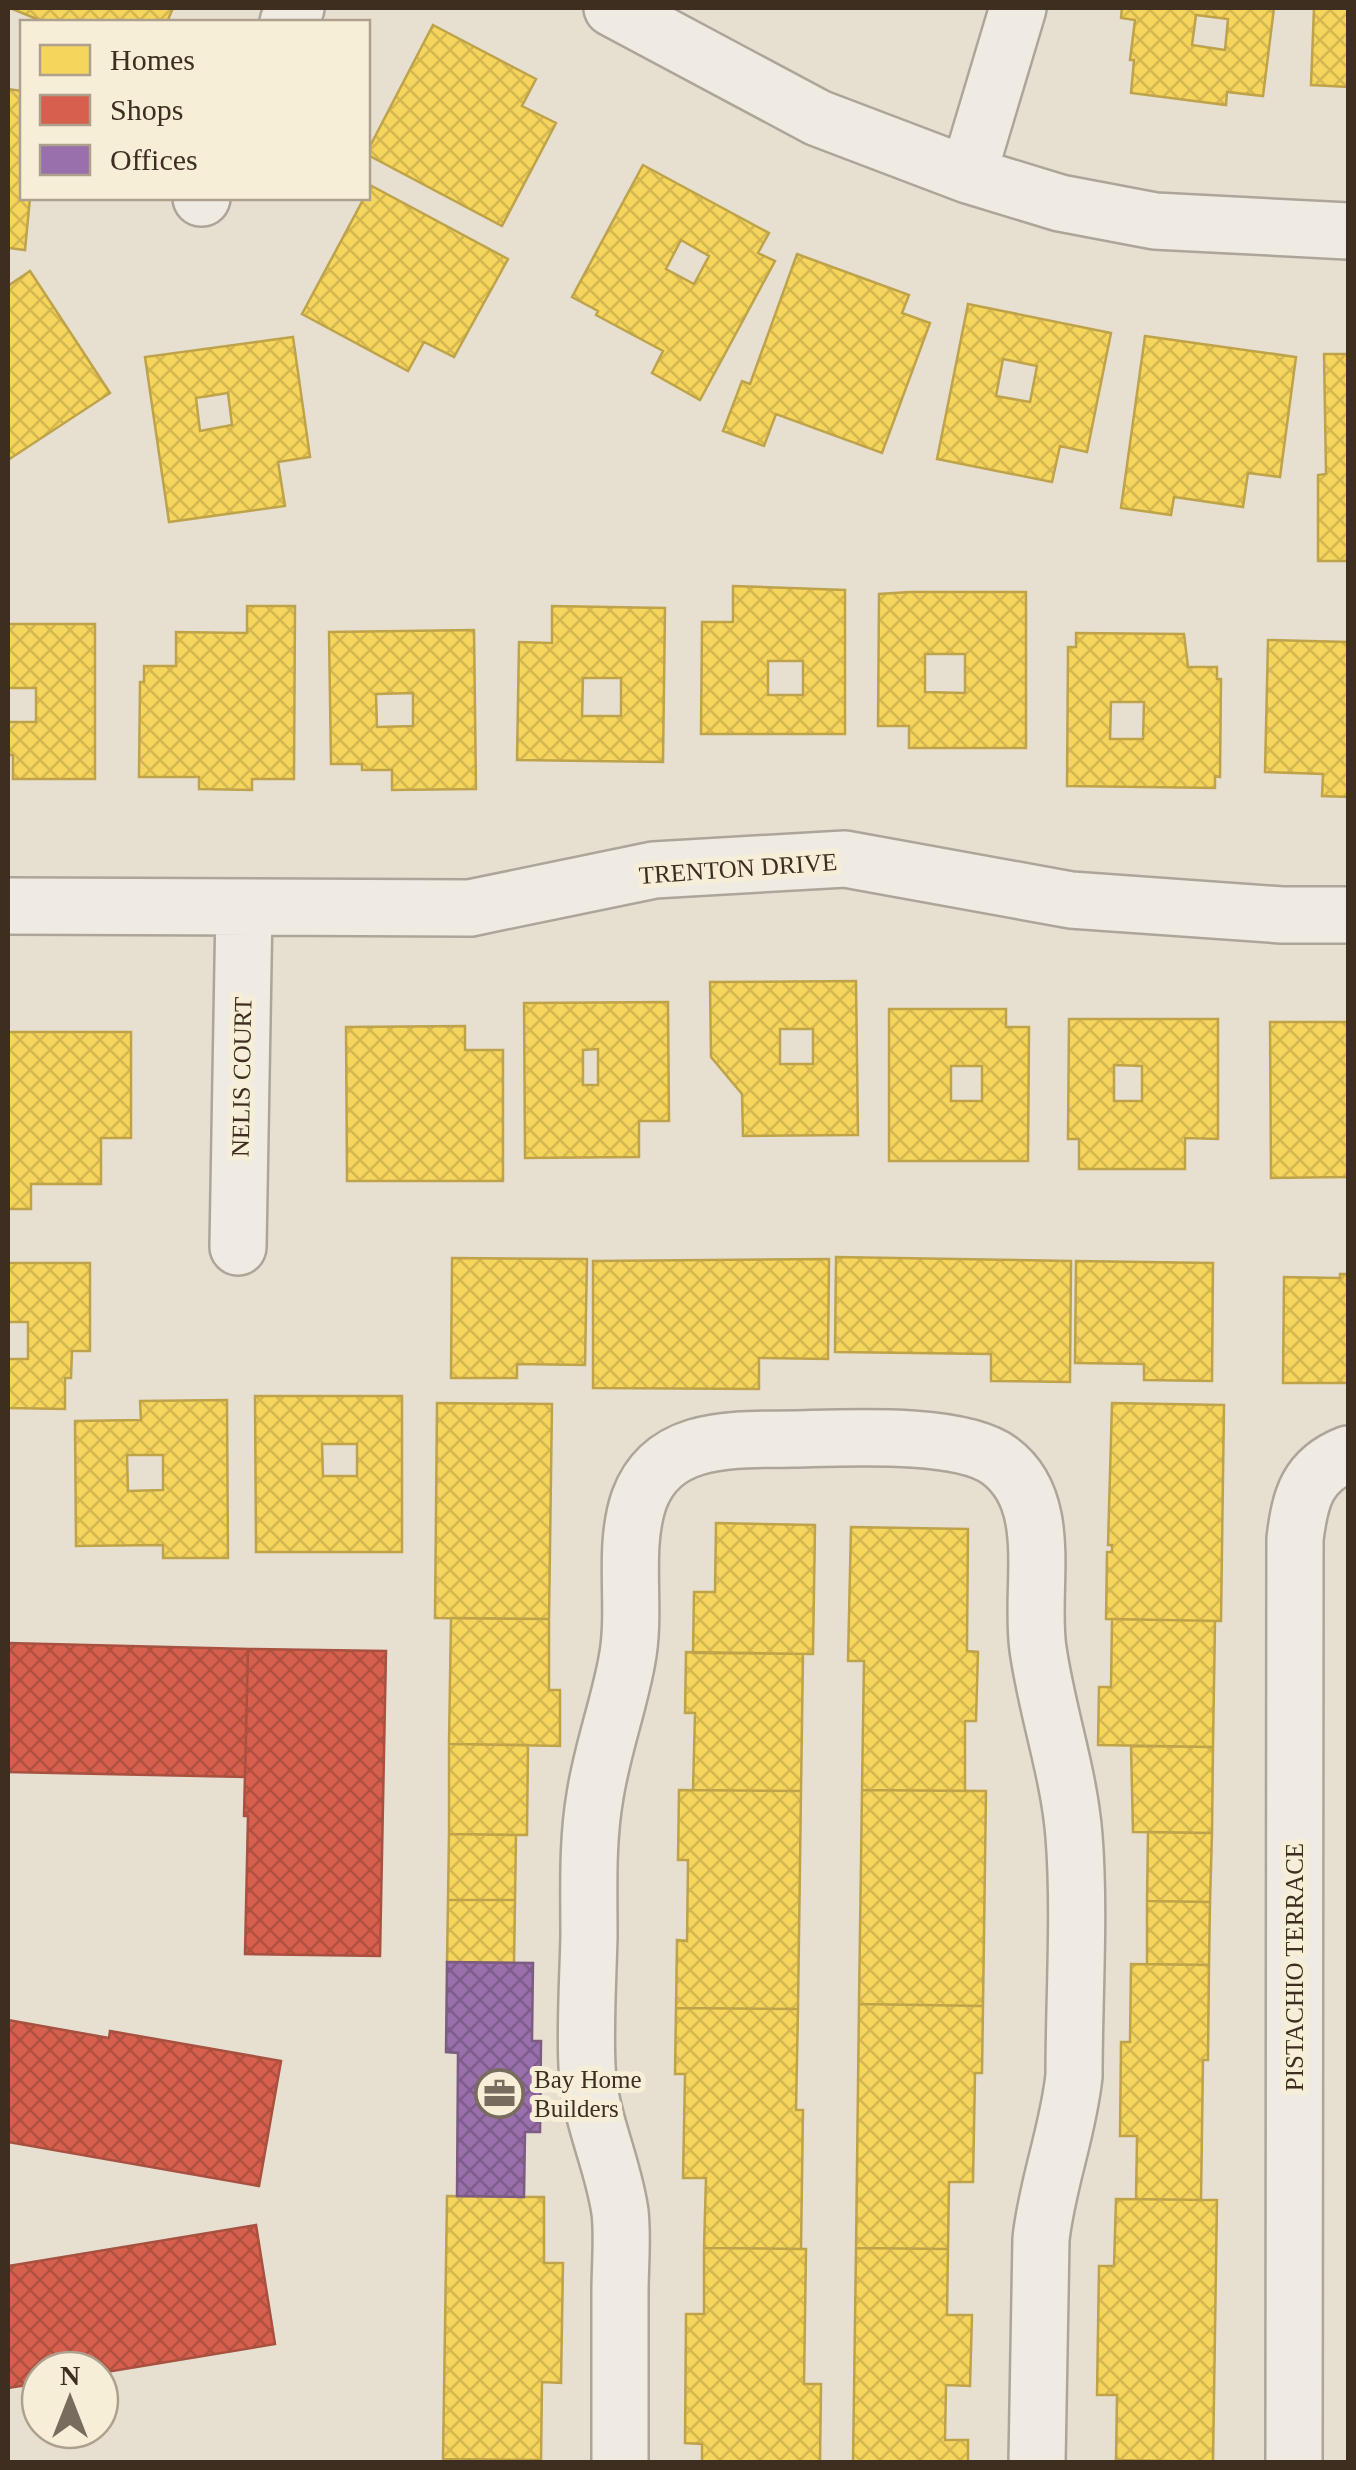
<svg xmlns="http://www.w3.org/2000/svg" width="1356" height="2470" font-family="Georgia,serif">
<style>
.homes{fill:url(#homes-cross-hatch);stroke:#bea34a;stroke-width:2.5;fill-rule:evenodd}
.shops{fill:url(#shops-cross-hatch);stroke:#a85140;stroke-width:2.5}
.offices{fill:url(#offices-cross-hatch);stroke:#7d5c81;stroke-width:2.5}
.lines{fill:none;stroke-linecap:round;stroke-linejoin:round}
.minor-casing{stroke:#ada599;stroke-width:60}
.minor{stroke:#efebe3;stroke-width:55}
.labels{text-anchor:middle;stroke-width:10;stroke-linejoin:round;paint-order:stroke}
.street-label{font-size:25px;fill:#3d2e20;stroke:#f7eed8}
.poi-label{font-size:25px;fill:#3d2e20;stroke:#f7eed8;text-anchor:start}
</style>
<defs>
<pattern id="homes-cross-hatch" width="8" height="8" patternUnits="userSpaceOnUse" patternTransform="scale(2.5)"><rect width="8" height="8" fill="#f6d55c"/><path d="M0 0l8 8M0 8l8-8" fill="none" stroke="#d4b750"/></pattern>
<pattern id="shops-cross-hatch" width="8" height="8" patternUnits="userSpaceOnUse" patternTransform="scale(2.5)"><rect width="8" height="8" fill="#d6604d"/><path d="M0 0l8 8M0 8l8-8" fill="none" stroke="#af5040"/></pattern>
<pattern id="offices-cross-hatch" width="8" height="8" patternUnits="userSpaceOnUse" patternTransform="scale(2.5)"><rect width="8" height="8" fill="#9970ab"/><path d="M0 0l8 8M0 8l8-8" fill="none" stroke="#7e5c8b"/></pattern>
</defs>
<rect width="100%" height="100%" fill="#e7e0d1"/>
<path class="homes" d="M10 8H173L167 22H44Z
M1122 8H1274L1263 96 1227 92 1226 105 1131 93 1134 60H1130L1135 20 1121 18ZM1196 15 1228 19 1225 50 1192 45Z
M1314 8H1348V87L1311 85Z
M433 25 536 79 522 106 556 123 502 226 368 155V150Z
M8 89 22 91V198H30L25 250 8 248Z
M643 165 769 233 758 253 775 261 700 400 652 373 663 351 596 315 598 311 572 297ZM681 240 709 256 694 284 666 269Z
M370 185 508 259 454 357 424 342 408 371 302 314 364 198H368Z
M797 254 909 295 902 313 930 323 882 453 776 414 764 446 723 431 742 381 750 384Z
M30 271 110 393 8 460V286Z
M968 304 1111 333 1087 452 1060 446 1052 482 937 459ZM1003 359 1037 366 1030 402 996 396Z
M1145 336 1296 357 1280 477 1248 473 1243 507 1174 497 1171 515 1121 508Z
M293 337 310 457 278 462 285 506 169 522 145 357ZM228 393 232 425 200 431 196 398Z
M1324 354H1348V561H1318V475L1326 474Z
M733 586 845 590V734H701L702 622H733ZM768 661H803V695H768Z
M910 592H1026V748H909V726H878L879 594ZM925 654H965V693L925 692Z
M247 606H295L294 779H252V790L199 789V777H139L140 682H144V666H176V632L247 633Z
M552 606 665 608 663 762 517 760 519 642 552 643ZM583 678H621V716H582Z
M8 624H95V779H13V755H8V722H36V688H8Z
M474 630 476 789 392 790V770H362V764H331L329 632ZM413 693V726L377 727 376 694Z
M1076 633 1184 634 1188 667H1217V679H1221L1220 777 1215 776V788L1067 786 1068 647H1076ZM1111 702H1144L1143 739H1110Z
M1268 640 1348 642V797L1322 796 1323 774 1265 772Z
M856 981 858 1135 743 1136 742 1094 711 1057 710 982ZM780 1029H813V1064H780Z
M668 1002 669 1121H639V1157L525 1158 524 1003ZM598 1049V1085H583V1050Z
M889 1009H1006V1027H1029L1028 1161H889ZM951 1066H982V1101H951Z
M1069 1019H1218V1139L1185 1138V1169H1079V1139H1068ZM1114 1065 1142 1066V1101H1114Z
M1270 1022H1348V1177L1271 1178Z
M465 1026V1050H503V1181H347L346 1027Z
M8 1032H131V1138H101V1184H31V1209H8Z
M836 1257 1071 1261 1070 1382 991 1381V1354L835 1352Z
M452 1258 587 1259 585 1365 517 1364V1378H451Z
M829 1259 828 1359 759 1358V1389L593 1388V1261Z
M1076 1261 1213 1263 1212 1381 1144 1380V1364L1075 1363Z
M8 1263H90V1351H72L71 1378H65V1409L8 1408V1359H28V1322H8Z
M1340 1274H1348V1383H1283L1284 1277 1340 1278Z
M255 1396H402V1552H256ZM322 1444H357V1476H323Z
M227 1400 228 1558H163V1545L76 1546 75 1421 141 1420 140 1401ZM127 1455H163V1490L128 1491Z
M437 1403 552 1404 549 1619 435 1618Z
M1112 1403 1224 1405 1221 1621 1106 1619 1107 1552H1112V1545H1108Z
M716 1523 815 1525 813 1654 693 1653 694 1592H715Z
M851 1527 968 1529 967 1651 978 1652 976 1721H965V1791L862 1790 864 1661H848Z
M451 1618 549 1619V1690H560V1746L449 1744Z
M1112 1619 1215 1621 1213 1747 1098 1745 1099 1687H1111Z
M686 1652 803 1654 801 1791 693 1790 695 1713H685Z
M449 1744 528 1745 527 1835 449 1834Z
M1131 1746 1213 1747 1212 1833 1133 1832Z
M679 1790 801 1791 798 2009 676 2008 677 1940 687 1941 688 1860H678Z
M862 1790 986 1791 983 2006 859 2004Z
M1148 1832 1212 1833 1210 1902 1147 1901Z
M449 1834 516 1835 515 1900H448Z
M448 1900H515L514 1963 447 1962Z
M1147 1901 1210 1902 1209 1965 1147 1964Z
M1131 1964 1209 1965 1208 2060H1203L1201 2200 1136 2199 1137 2136H1120L1121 2042H1130Z
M859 2004 983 2006 982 2073H975L973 2182H949L948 2249 856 2248Z
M676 2008 798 2009 796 2110H803L801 2249 704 2248 706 2178H683L685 2074H675Z
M447 2196 544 2197V2263H563L561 2383 542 2382 541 2460 443 2459Z
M1116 2199 1217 2200 1213 2462 1116 2460 1117 2395H1097L1099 2266H1114Z
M704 2248 806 2249 804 2384H821L820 2462H702V2444L685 2443 686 2314H704Z
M856 2248 948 2249 947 2315H972L970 2386 946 2385 945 2440H968V2462H853Z"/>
<path class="shops" d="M8 1643 248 1649 245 1777 8 1772Z
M248 1649 386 1651 380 1956 245 1954 248 1816H244Z
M8 2020 109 2038 110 2031 281 2061 259 2186 8 2142Z
M256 2225 275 2344 100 2373V2370H40V2383L8 2388V2266Z"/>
<path class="offices" d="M447 1962 533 1963 532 2041H541L540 2132H525L524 2197 457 2196 458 2053 446 2052Z"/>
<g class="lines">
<defs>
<path id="minor" d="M612 8 818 118 968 175 1060 203 1155 221 1348 231
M288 22 296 8
M968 175 1018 8
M201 198H202
M8 906 470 908 654 870 845 859 1071 900 1282 915H1348
M238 1247 244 907
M620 2462C620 2406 620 2349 620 2292 620 2266 623 2238 620 2212 613 2162 589 2117 587 2066 585 2023 588 1979 589 1936 589 1890 587 1842 595 1796 602 1750 619 1705 627 1660 637 1608 622 1550 639 1500 663 1434 735 1440 793 1439 844 1438 961 1431 1000 1461 1056 1503 1029 1588 1038 1649 1047 1712 1069 1773 1074 1836 1080 1912 1074 1999 1074 2076 1068 2132 1047 2184 1041 2239L1037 2462
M1294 2462 1295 1539C1300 1498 1307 1470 1348 1454"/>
</defs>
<use href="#minor" class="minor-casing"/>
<use href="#minor" class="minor"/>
</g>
<defs>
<symbol id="office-ring" viewBox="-11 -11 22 22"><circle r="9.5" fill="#f7eed8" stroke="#786c5e" stroke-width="1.5"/><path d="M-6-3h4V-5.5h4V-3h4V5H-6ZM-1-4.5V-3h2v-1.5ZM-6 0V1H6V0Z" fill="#786c5e"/></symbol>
</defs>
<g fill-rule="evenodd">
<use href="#office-ring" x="472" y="2066" width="55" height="55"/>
</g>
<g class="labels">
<g class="street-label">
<text transform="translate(738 868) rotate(-4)" y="9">TRENTON DRIVE</text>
<text transform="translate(241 1077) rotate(-89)" y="9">NELIS COURT</text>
<text transform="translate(1294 1967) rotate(-90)" y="9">PISTACHIO TERRACE</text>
</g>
<g class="poi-label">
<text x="534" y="2088">Bay Home<tspan x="534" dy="29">Builders</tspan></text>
</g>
</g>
<rect width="1356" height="2470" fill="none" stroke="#3d2e20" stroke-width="20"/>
<rect x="20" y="20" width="350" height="180" fill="#f7eed8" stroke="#ada18e" stroke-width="2.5"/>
<rect x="40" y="45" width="50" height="30" fill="#f6d55c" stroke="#ada18e" stroke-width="2.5"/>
<text x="110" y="70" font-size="30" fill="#3d2e20">Homes</text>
<rect x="40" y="95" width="50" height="30" fill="#d6604d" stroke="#ada18e" stroke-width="2.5"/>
<text x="110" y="120" font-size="30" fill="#3d2e20">Shops</text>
<rect x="40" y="145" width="50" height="30" fill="#9970ab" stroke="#ada18e" stroke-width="2.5"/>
<text x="110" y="170" font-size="30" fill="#3d2e20">Offices</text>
<g transform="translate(70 2400)"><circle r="48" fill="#f7eed8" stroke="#ada18e" stroke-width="2.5"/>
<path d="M0-8L18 38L0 25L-18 38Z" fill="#786c5e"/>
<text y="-15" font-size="28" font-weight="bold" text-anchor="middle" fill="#3d2e20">N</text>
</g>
</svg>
